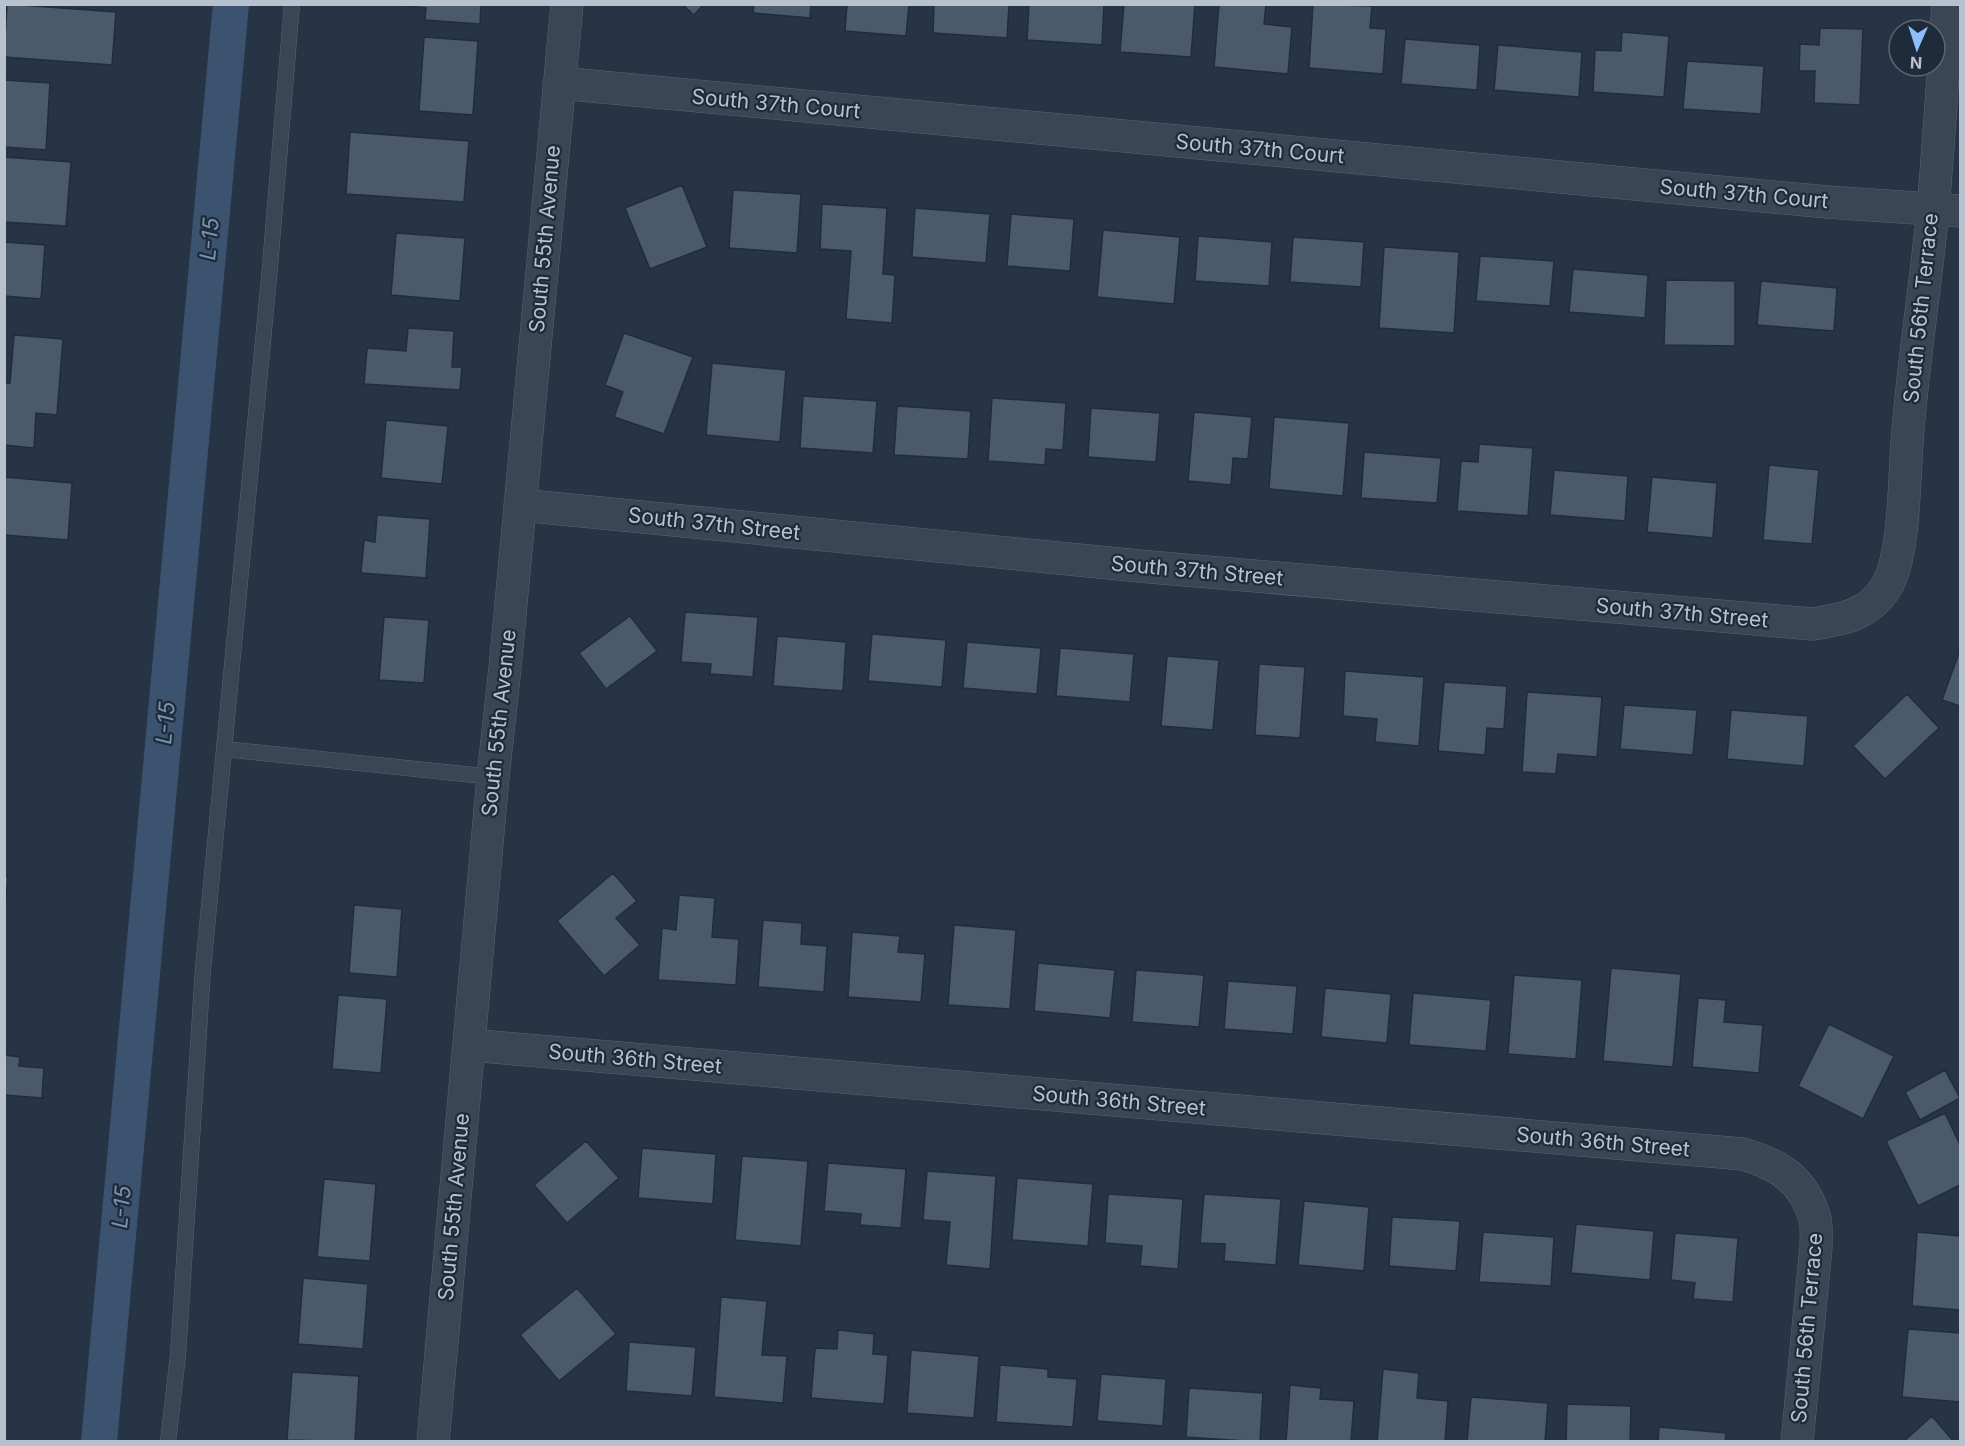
<svg xmlns="http://www.w3.org/2000/svg" width="1965" height="1446" font-family="Inter,sans-serif">
<style>
.lines{fill:none;stroke-linecap:round;stroke-linejoin:round}
.canal{stroke:#3b536e;stroke-width:36}
.building{fill:#4a5a6b;stroke:#212d3c;stroke-width:1.5}
.lane-casing{stroke:#596472;stroke-width:16}
.street-casing{stroke:#596472;stroke-width:33}
.lane{stroke:#3a4654;stroke-width:15}
.street{stroke:#3a4654;stroke-width:32}
.labels{text-anchor:middle;stroke-width:4.5;stroke-linejoin:round;paint-order:stroke}
.street-label{font-size:21px;fill:#b8c1ce;stroke:#1f2b3a}
.water-label{font-size:22px;font-style:italic;fill:#7793b2;stroke:#1f2b3a}
</style>
<rect width="100%" height="100%" fill="#263445"/>
<g class="lines">
<path class="canal" d="M99 1442 231 4"/>
</g>
<path class="building" d="M7 4 116 12 112 65 4 57Z
M389 4H481L480 24 425 20 426 8Z
M682 4H704L694 15Z
M754 4H811L810 18 753 13Z
M847 4H909L906 36 845 31Z
M934 4H1009L1007 38 933 33Z
M1029 4H1104L1102 45 1027 40Z
M1124 4H1195L1191 57 1120 52Z
M1219 4H1266L1264 24 1292 27 1288 74 1214 67Z
M1313 4 1372 6 1370 28 1386 29 1383 74 1309 68Z
M1820 28 1863 29 1860 105 1814 103 1815 71H1799L1800 44 1819 45Z
M1622 32 1669 36 1664 97 1593 92 1595 50 1621 51Z
M424 37 478 41 473 115 419 111Z
M1405 39 1480 45 1477 90 1401 84Z
M1498 45 1582 52 1579 97 1494 90Z
M1687 61 1764 66 1761 114 1683 109Z
M4 80 50 83 46 150 4 147Z
M350 132 469 141 464 202 346 194Z
M4 157 71 162 66 226 4 222Z
M682 185 707 247 650 269 625 208Z
M733 190 801 194 797 253 729 248Z
M822 204 887 208 883 274 895 275 892 323 846 319 851 251 820 249Z
M915 208 990 214 986 263 912 257Z
M1011 214 1074 219 1070 271 1007 266Z
M1103 230 1180 237 1174 304 1097 297Z
M396 233 465 238 460 301 391 295Z
M1198 236 1272 242 1269 286 1195 281Z
M1293 237 1364 242 1361 287 1290 282Z
M4 242 45 245 41 299 4 296Z
M1384 247 1459 252 1454 333 1379 328Z
M1480 256 1554 261 1550 306 1476 301Z
M1573 269 1648 275 1645 318 1569 312Z
M1666 280 1735 281V346L1664 345Z
M1761 281 1837 288 1834 331 1757 325Z
M408 328 454 331 452 367H462L460 390 364 384 367 348 406 351Z
M624 333 693 357 664 434 614 417 623 392 605 385Z
M14 335 63 339 57 415 36 413 34 448 4 445V383H10Z
M712 363 786 370 780 442 706 435Z
M803 396 877 401 873 453 800 448Z
M992 398 1066 403 1063 450 1046 449 1045 465 988 461Z
M897 406 971 411 968 459 894 455Z
M1091 408 1160 413 1156 462 1088 457Z
M1194 412 1252 417 1248 459 1233 458 1231 485 1188 481Z
M1274 417 1349 423 1343 496 1269 489Z
M386 420 448 426 442 484 381 478Z
M1479 444 1533 448 1528 516 1457 511 1461 461 1478 462Z
M1364 452 1441 458 1437 503 1361 498Z
M1769 465 1819 470 1812 544 1763 540Z
M1554 470 1628 476 1625 521 1550 515Z
M4 477 72 483 68 540 4 535Z
M1652 477 1717 483 1713 538 1647 532Z
M377 515 430 519 426 578 361 573 364 540 375 542Z
M685 612 758 617 753 677 710 674 711 664 681 662Z
M630 616 657 651 606 689 579 653Z
M384 617 429 620 424 683 379 680Z
M872 634 946 640 942 687 868 681Z
M777 636 846 642 843 691 773 686Z
M967 642 1041 648 1037 694 963 688Z
M1060 648 1134 654 1130 702 1056 696Z
M1960 650V706L1942 700Z
M1167 656 1219 660 1213 730 1161 726Z
M1259 664 1305 667 1300 738 1255 735Z
M1345 671 1424 677 1419 746 1375 742 1377 719 1343 716Z
M1444 682 1507 686 1504 729 1487 728 1485 755 1438 751Z
M1527 692 1602 697 1597 757 1558 754 1556 774 1522 772Z
M1907 694 1939 728 1885 779 1853 746Z
M1624 705 1697 710 1693 755 1620 749Z
M1731 710 1808 716 1804 766 1727 759Z
M613 873 637 901 616 918 640 945 604 976 557 921Z
M4 877H8L4 918Z
M679 895 715 898 712 937 739 939 736 985 658 980 662 928 676 930Z
M354 905 402 909 397 977 349 973Z
M763 920 802 923 801 944 827 946 824 992 758 987Z
M954 925 1016 930 1010 1009 948 1005Z
M852 932 900 936 898 952 925 954 921 1002 848 997Z
M1038 963 1115 970 1110 1018 1034 1011Z
M1611 968 1681 974 1673 1067 1603 1061Z
M1136 970 1204 975 1199 1027 1132 1022Z
M1514 975 1582 980 1576 1059 1508 1054Z
M1228 981 1297 986 1293 1034 1224 1029Z
M1325 988 1391 994 1387 1043 1321 1037Z
M1413 993 1491 1000 1486 1051 1409 1045Z
M338 995 387 999 381 1073 332 1069Z
M1698 998 1726 1000 1724 1022 1763 1025 1759 1073 1692 1067Z
M1829 1024 1894 1056 1863 1119 1798 1086Z
M4 1055 20 1057 19 1066 44 1068 42 1098 4 1095Z
M1945 1070 1960 1098 1920 1120 1905 1092Z
M1945 1113 1960 1145V1185L1918 1206 1886 1141Z
M586 1141 619 1178 567 1223 534 1185Z
M642 1148 716 1154 713 1204 638 1198Z
M742 1156 808 1161 801 1246 735 1240Z
M828 1163 906 1169 901 1228 860 1225 861 1214 824 1211Z
M927 1171 996 1176 990 1269 946 1265 950 1222 923 1220Z
M1017 1178 1093 1184 1088 1246 1012 1240Z
M324 1179 376 1184 370 1261 317 1257Z
M1108 1194 1183 1199 1178 1269 1140 1266 1142 1246 1105 1243Z
M1204 1194 1281 1199 1276 1265 1224 1261 1225 1244 1200 1243Z
M1304 1201 1369 1207 1364 1271 1298 1265Z
M1392 1217 1460 1221 1456 1271 1389 1266Z
M1576 1224 1654 1231 1650 1280 1571 1273Z
M1483 1232 1554 1237 1551 1286 1479 1282Z
M1917 1232 1960 1236V1310L1912 1306Z
M1675 1233 1738 1238 1733 1302 1693 1299 1695 1283 1671 1280Z
M303 1278 368 1284 363 1349 298 1344Z
M577 1288 616 1334 559 1381 520 1335Z
M721 1297 767 1301 762 1355 787 1356 783 1403 714 1397Z
M1908 1329 1960 1333V1402L1902 1397Z
M838 1330 874 1334 873 1354 888 1355 884 1404 811 1398 815 1348 837 1349Z
M629 1342 696 1347 692 1396 626 1391Z
M911 1350 979 1356 974 1418 907 1413Z
M1000 1365 1048 1369V1377L1077 1379 1073 1427 996 1422Z
M1383 1369 1419 1373 1417 1398 1448 1401 1445 1442H1377Z
M292 1372 359 1376 355 1442 287 1440Z
M1101 1374 1166 1379 1163 1426 1097 1421Z
M1290 1385 1321 1388 1320 1399 1354 1401 1351 1442H1286Z
M1189 1388 1263 1393 1260 1442 1186 1437Z
M1471 1397 1548 1403 1545 1442H1467Z
M1567 1404 1631 1406 1630 1442H1566Z
M1932 1416 1954 1442H1903Z
M1659 1427 1726 1433 1725 1442H1658Z"/>
<g class="lines">
<defs>
<path id="lane" d="M224 749 493 777
M168 1442 178 1355 203 969 269 278 292 4"/>
<path id="street" d="M559 83 1827 202 1960 211
M520 505 1150 567 1813 624C1843 619 1869 615 1886 587 1906 556 1904 469 1908 430 1914 356 1926 283 1933 209 1939 141 1943 72 1948 4
M469 1045 1743 1154C1780 1165 1804 1180 1815 1219 1817 1228 1816 1238 1816 1247L1797 1442
M433 1442 493 777 505 668 567 4"/>
</defs>
<use href="#lane" class="lane-casing"/>
<use href="#street" class="street-casing"/>
<use href="#lane" class="lane"/>
<use href="#street" class="street"/>
</g>
<g class="labels">
<g class="street-label">
<text transform="translate(776 104) rotate(5)" y="7">South 37th Court</text>
<text transform="translate(1260 149) rotate(5)" y="7">South 37th Court</text>
<text transform="translate(1744 194) rotate(5)" y="7">South 37th Court</text>
<text transform="translate(545 239) rotate(-85)" y="7">South 55th Avenue</text>
<text transform="translate(1921 308) rotate(-84)" y="7">South 56th Terrace</text>
<text transform="translate(714 524) rotate(6)" y="7">South 37th Street</text>
<text transform="translate(1197 571) rotate(5)" y="7">South 37th Street</text>
<text transform="translate(1682 613) rotate(5)" y="7">South 37th Street</text>
<text transform="translate(499 723) rotate(-84)" y="7">South 55th Avenue</text>
<text transform="translate(635 1059) rotate(5)" y="7">South 36th Street</text>
<text transform="translate(1119 1101) rotate(5)" y="7">South 36th Street</text>
<text transform="translate(1603 1142) rotate(5)" y="7">South 36th Street</text>
<text transform="translate(454 1207) rotate(-85)" y="7">South 55th Avenue</text>
<text transform="translate(1807 1328) rotate(-85)" y="7">South 56th Terrace</text>
</g>
<g class="water-label">
<text transform="translate(209 239) rotate(-85)" y="8">L-15</text>
<text transform="translate(165 723) rotate(-85)" y="8">L-15</text>
<text transform="translate(121 1207) rotate(-85)" y="8">L-15</text>
</g>
</g>
<rect width="1965" height="1446" fill="none" stroke="#b8c1ce" stroke-width="12"/>
<g transform="translate(1917 48) rotate(183)"><circle r="28" fill="#1f2b3a" stroke="#5c6775" stroke-width="1.5"/>
<path d="M0-4.5L10 22L0 15L-10 22Z" fill="#8dbdfd"/>
<text y="-9" font-size="16" font-weight="bold" text-anchor="middle" fill="#b8c1ce">N</text>
</g>
</svg>
